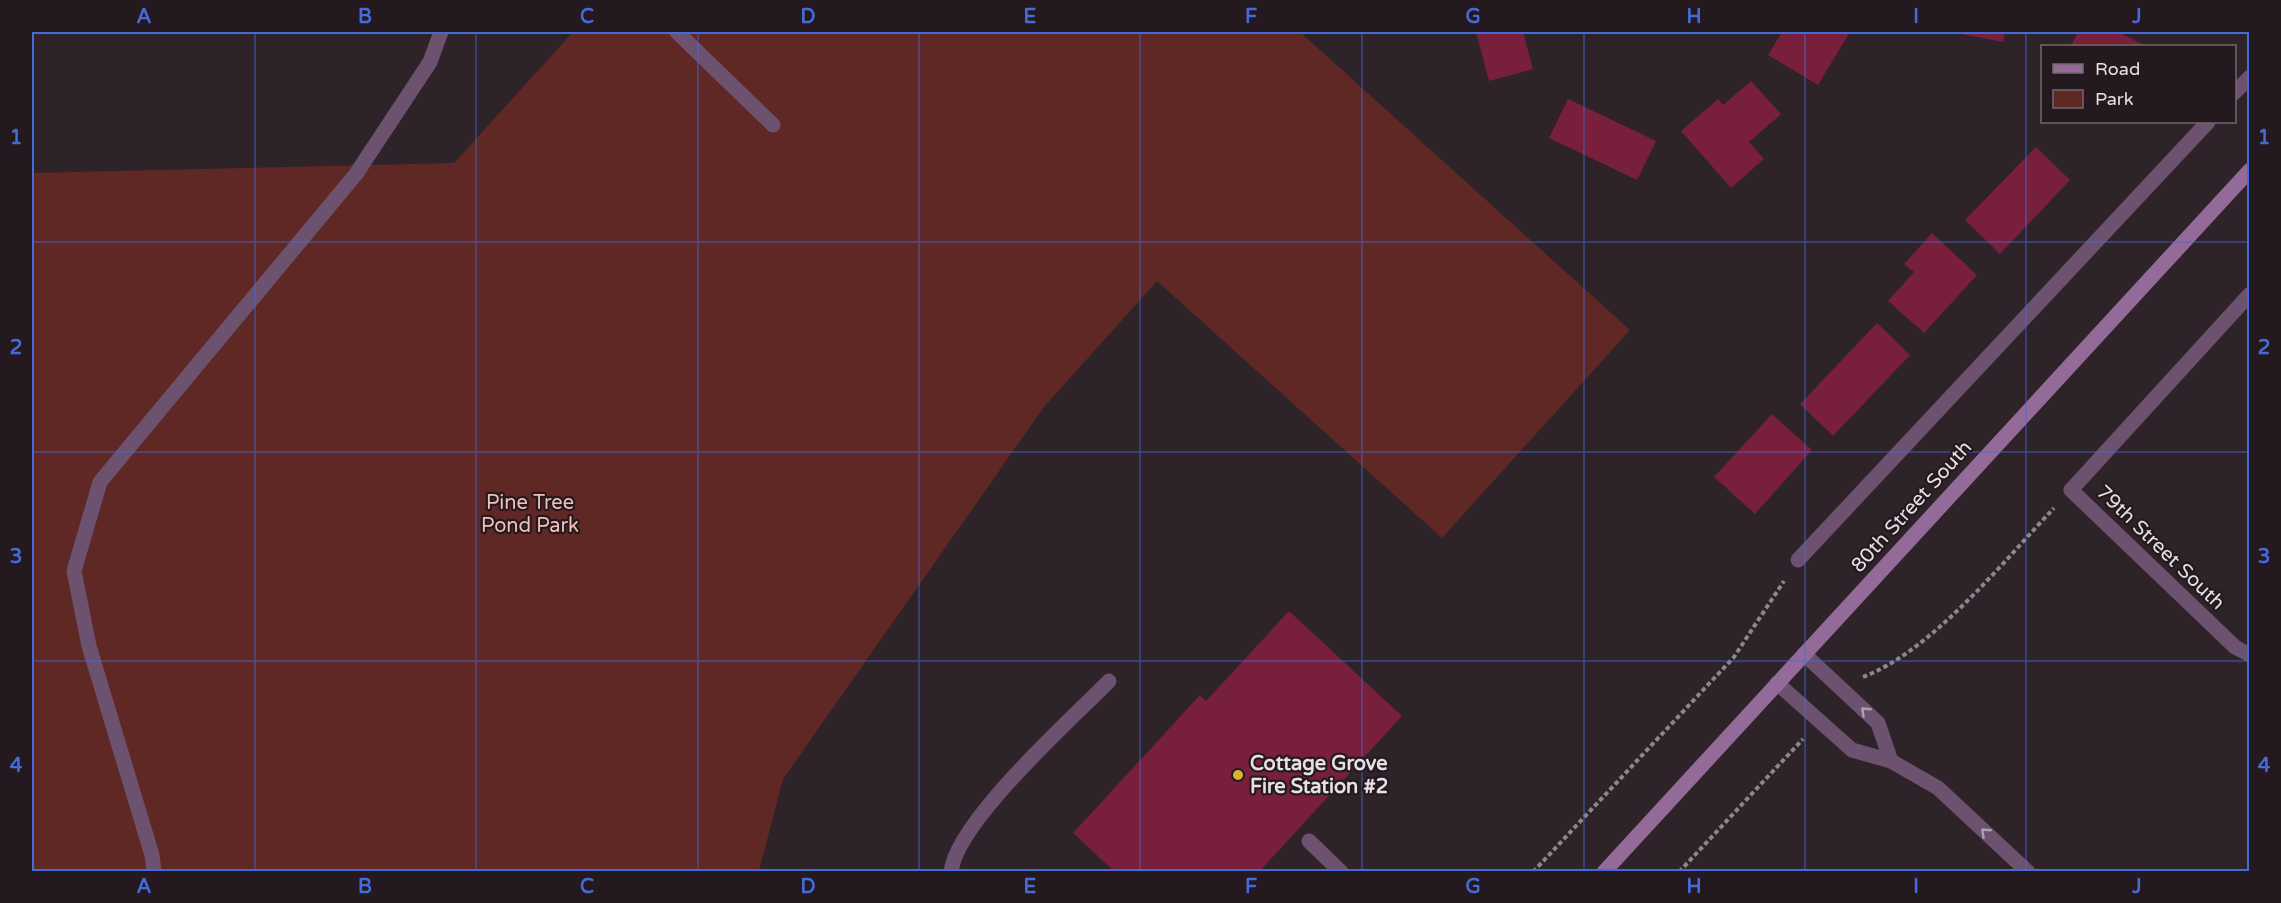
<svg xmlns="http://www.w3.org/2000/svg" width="2281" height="903" font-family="'Varela Round',sans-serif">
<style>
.green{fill:#5f2824}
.building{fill:#781f3c}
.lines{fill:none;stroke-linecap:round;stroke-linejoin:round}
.path{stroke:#8e868b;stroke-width:4;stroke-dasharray:4.5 3;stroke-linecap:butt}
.lane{stroke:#6c526f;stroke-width:15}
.street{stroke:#6c526f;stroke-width:15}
.secondary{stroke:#936a98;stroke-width:15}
.oneway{stroke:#afa0af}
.grid{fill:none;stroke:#456bda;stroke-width:1.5;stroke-opacity:0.55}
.poi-dot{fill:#dcb233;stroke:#24191f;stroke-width:2}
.labels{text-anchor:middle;stroke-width:4.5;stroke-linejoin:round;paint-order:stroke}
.park-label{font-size:20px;fill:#f4bfb9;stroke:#24191f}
.street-label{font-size:20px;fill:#e6dfe3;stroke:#24191f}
.poi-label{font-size:20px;font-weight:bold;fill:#e6dfe3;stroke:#24191f;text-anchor:start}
.neatline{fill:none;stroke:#456bda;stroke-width:2}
.grid-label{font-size:20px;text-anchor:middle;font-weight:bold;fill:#456bda}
</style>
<rect width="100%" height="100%" fill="#2d2329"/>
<path class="green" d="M573 32H1300L1630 330 1442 538 1157 281 1044 407 783 779 759 871H32V173L454 163Z"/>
<path class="building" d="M1476 32H1523L1533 69 1489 81Z
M1782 32H1850L1818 85 1768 55Z
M1951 32H2005L2003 42Z
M2078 32H2119L2145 46H2071Z
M1751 81 1781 114 1749 142 1764 159 1731 188 1681 131 1718 99 1723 105Z
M1568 99 1656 141 1637 180 1549 138Z
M2036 147 2070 180 2000 254 1965 220Z
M1932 233 1977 275 1924 333 1888 301 1914 272 1904 264Z
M1877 323 1910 355 1833 436 1800 404Z
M1772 414 1812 450 1755 514 1714 477Z
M1289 611 1402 716 1259 872H1115L1073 833 1200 695 1206 701Z"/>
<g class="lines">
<path class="path" d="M1863 677C1933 650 2002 563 2054 508
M1533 872 1734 657 1784 581
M1679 872 1803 739"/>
<path class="lane" d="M677 32 773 125
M2071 490 2250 294
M1804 654 1878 723 1891 761
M1777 683 1852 750 1891 761 1938 788 2028 872
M1309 841 1341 872
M154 872 152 855 89 646 74 571 100 482 356 174 430 62 441 32
M951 872C956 822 1071 720 1109 681"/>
<path class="street" d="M2234 93 2250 77
M2071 490 2235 647 2250 655
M1798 560 2208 122"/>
<path class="secondary" d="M1604 872 2250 170"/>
</g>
<defs><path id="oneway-chevron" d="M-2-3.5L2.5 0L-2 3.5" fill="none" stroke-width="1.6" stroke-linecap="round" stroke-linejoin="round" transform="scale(1.5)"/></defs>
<g class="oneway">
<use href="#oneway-chevron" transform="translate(1865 711) rotate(-137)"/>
<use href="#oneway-chevron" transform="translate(1985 832) rotate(-137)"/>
</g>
<path class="grid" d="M255 32V872M476 32V872M698 32V872M919 32V872M1140 32V872M1362 32V872M1584 32V872M1805 32V872M2026 32V872M32 242H2250M32 452H2250M32 661H2250"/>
<circle class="poi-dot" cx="1238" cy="775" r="6"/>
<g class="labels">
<g class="park-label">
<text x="530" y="509">Pine Tree<tspan x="530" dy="23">Pond Park</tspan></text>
</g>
<g class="street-label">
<text transform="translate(1911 506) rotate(-48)" y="7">80th Street South</text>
<text transform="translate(2161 547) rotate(44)" y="7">79th Street South</text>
</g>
<g class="poi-label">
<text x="1250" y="770">Cottage Grove<tspan x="1250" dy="23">Fire Station #2</tspan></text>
</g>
</g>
<rect width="2281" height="903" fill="none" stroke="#24191f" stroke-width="66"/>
<rect x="2041" y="45" width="195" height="78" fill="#24191f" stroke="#72686d" stroke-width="1.5"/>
<rect x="2053" y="64" width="30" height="9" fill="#936a98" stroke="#72686d" stroke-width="1.5"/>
<text x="2095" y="75" font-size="18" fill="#e6dfe3">Road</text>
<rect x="2053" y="90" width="30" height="18" fill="#5f2824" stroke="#72686d" stroke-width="1.5"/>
<text x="2095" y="105" font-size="18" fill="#e6dfe3">Park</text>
<rect x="33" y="33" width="2215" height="837" class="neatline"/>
<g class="grid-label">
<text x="144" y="23">A</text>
<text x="365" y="23">B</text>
<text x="587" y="23">C</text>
<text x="808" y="23">D</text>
<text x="1030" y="23">E</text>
<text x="1251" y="23">F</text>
<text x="1473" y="23">G</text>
<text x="1694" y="23">H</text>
<text x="1916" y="23">I</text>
<text x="2137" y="23">J</text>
<text x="16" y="144">1</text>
<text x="2264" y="144">1</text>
<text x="16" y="354">2</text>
<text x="2264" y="354">2</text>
<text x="16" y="563">3</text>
<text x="2264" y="563">3</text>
<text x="16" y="772">4</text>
<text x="2264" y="772">4</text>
<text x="144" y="893">A</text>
<text x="365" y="893">B</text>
<text x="587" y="893">C</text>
<text x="808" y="893">D</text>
<text x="1030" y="893">E</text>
<text x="1251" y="893">F</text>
<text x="1473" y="893">G</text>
<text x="1694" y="893">H</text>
<text x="1916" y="893">I</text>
<text x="2137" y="893">J</text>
</g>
</svg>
